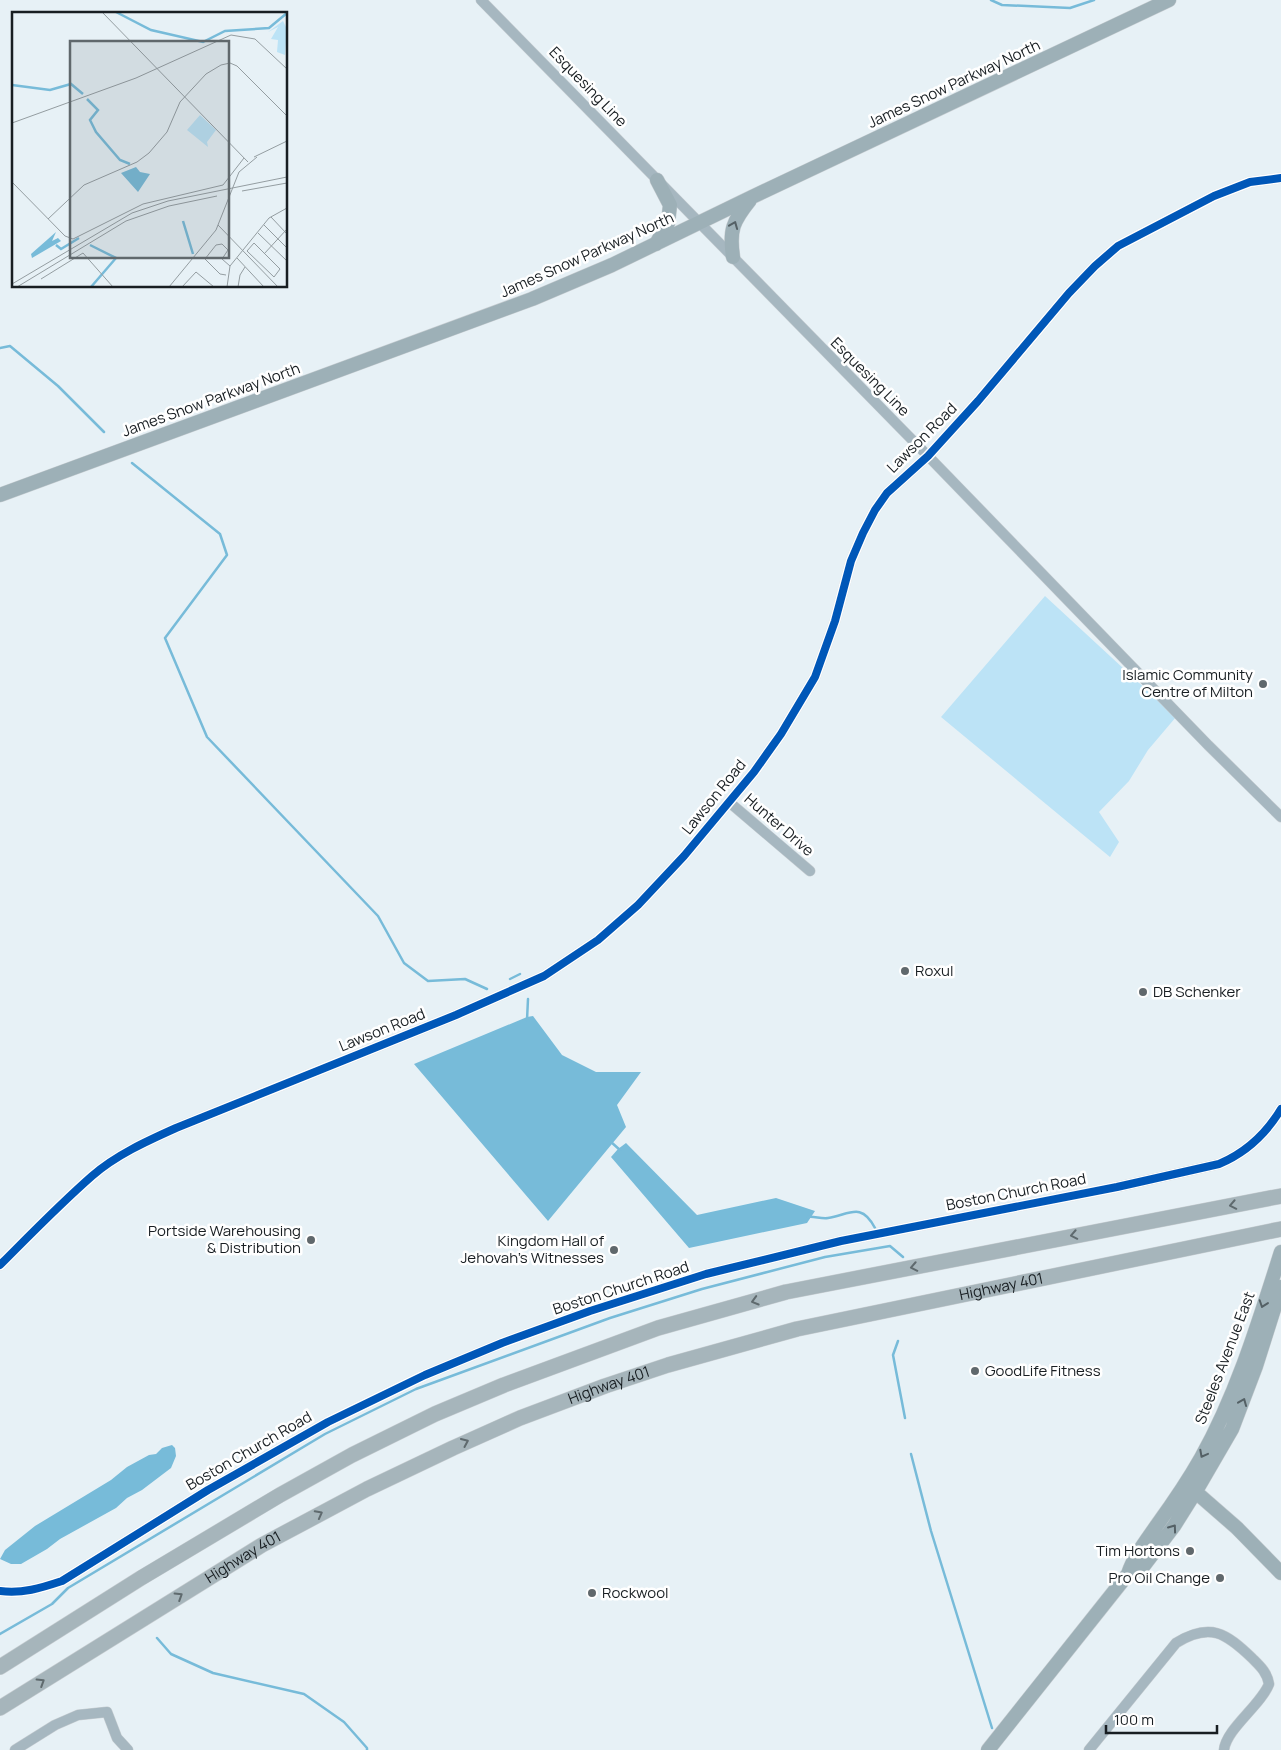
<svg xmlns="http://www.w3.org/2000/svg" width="1281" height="1750" font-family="Manrope,sans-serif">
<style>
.green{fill:#bce3f6}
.water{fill:#77bbd9}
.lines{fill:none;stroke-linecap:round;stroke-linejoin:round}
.stream{stroke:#77bbd9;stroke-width:2.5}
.minor-casing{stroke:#c8ced2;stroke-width:11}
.major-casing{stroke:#c8ced2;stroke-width:15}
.highway-casing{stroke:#c8ced2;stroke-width:16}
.minor{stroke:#a6b7c0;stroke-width:10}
.major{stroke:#9db0b7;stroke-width:14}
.highway{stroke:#a6b5bb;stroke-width:15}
.cycleway-casing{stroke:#fff;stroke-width:11}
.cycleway{stroke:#0057b8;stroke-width:8}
.oneway{stroke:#546065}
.oneway2{stroke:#5f6a6e}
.poi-dot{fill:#60686c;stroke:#fff;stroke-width:2}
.labels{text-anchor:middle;stroke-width:5;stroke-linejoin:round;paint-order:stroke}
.street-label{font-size:15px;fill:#181e22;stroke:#fff}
.poi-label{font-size:15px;fill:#181e22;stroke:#fff;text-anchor:end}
.inset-river{fill:none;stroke:#77bbd9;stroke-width:2.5}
.inset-road{fill:none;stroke:#949da1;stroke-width:1}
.view{fill:#60686c;fill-opacity:0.15;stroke:#60686c;stroke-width:2.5}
.inset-edge{fill:none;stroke:#181e22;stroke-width:2.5}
</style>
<rect width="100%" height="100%" fill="#e7f1f6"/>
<path class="green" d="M1045 596 1176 717 1148 750 1129 781 1099 812 1119 842 1110 857 941 717Z"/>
<path class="water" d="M533 1016 562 1055 596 1072H641L617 1105 626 1127 548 1221 414 1064 527 1017Z
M626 1143 697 1215 776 1198 815 1211 807 1223 689 1248 611 1157 618 1149Z
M172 1445 175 1448 176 1456 171 1468 142 1490 127 1498 116 1508 60 1539 47 1549 21 1564H11L0 1559 5 1550 35 1526 111 1480 127 1467 149 1455 156 1454 162 1448Z"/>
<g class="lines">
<path class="stream" d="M991 0 1002 5 1070 8 1094 0
M0 348 10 346 58 386 104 432
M132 463 220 534 227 555 165 638 207 737 378 916 404 963 428 981 465 979 487 989
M510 979 520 974
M527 1020 528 999
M611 1142 620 1150
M808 1217C814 1216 821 1219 828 1218 849 1215 861 1201 875 1228
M898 1341 893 1355 905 1418
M911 1454 931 1531 992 1728
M0 1634 52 1604 68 1588 325 1434 416 1389 610 1318 702 1289 825 1257 890 1246 903 1257
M157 1638 171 1654 213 1673 304 1694 344 1722 367 1748V1750"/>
<defs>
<path id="minor" d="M481 0 928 456 1208 745 1281 817
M729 802 810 871
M0 1265C30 1235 60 1204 92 1176 116 1155 147 1141 176 1128L456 1015 544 976 598 940 638 905 684 856 754 772 781 734 815 677 835 621 851 561 863 533 875 510 887 493 928 456 978 401 1069 293 1095 266 1118 246 1214 196 1250 182 1281 178
M0 1591C22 1594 41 1588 62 1581L208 1490 328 1422 425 1375 502 1343 590 1311 706 1274 841 1241 1117 1187 1219 1164C1245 1153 1266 1134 1281 1109
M15 1750 55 1725 78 1715 107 1712 117 1738 128 1750
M1089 1750 1176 1643C1210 1622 1226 1633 1252 1658 1260 1666 1267 1672 1269 1684 1261 1705 1226 1729 1224 1750"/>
<path id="major" d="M656 244 668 223 670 205 657 180
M733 257C729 230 733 221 750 200
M0 495 532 299 612 265 752 197 1169 0
M1190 1487 1237 1528 1281 1573
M1128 1574 1142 1568 1174 1526 1196 1491 1232 1429 1256 1366 1281 1287
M988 1750 1128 1574C1134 1556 1146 1541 1157 1525 1173 1503 1188 1481 1201 1458 1237 1394 1259 1321 1281 1252"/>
<g id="highway">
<path d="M0 1667 141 1578 280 1495 352 1455 435 1414 504 1385 658 1328 786 1292 1281 1196"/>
<path id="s1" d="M0 1708 262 1545 367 1489 453 1448 520 1418 605 1386 668 1365 797 1329 1281 1229"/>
</g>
</defs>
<use href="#minor" class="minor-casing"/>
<use href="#major" class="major-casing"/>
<use href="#highway" class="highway-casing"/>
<use href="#minor" class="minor"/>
<use href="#major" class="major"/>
<use href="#highway" class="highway"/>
<defs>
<path id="cycleway" d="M0 1265C30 1235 60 1204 92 1176 116 1155 147 1141 176 1128L456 1015 544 976 598 940 638 905 684 856 754 772 781 734 815 677 835 621 851 561 863 533 875 510 887 493 928 456 978 401 1069 293 1095 266 1118 246 1214 196 1250 182 1281 178
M0 1591C22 1594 41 1588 62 1581L208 1490 328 1422 425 1375 502 1343 590 1311 706 1274 841 1241 1117 1187 1219 1164C1245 1153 1266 1134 1281 1109"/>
</defs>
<use href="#cycleway" class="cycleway-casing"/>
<use href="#cycleway" class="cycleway"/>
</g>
<defs><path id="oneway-chevron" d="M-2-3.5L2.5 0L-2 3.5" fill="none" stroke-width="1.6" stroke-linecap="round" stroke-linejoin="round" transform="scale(1.25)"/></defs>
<g class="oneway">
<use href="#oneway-chevron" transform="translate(734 225) rotate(-68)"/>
<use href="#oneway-chevron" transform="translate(1263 1304) rotate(109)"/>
<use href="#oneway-chevron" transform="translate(1243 1402) rotate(-68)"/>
<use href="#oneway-chevron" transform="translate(1203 1454) rotate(118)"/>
<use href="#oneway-chevron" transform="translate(1173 1528) rotate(-54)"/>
</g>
<g class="oneway2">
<use href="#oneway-chevron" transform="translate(1233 1205) rotate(169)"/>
<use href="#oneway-chevron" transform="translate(1074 1235) rotate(169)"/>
<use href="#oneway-chevron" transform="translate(914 1267) rotate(169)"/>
<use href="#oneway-chevron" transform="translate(755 1301) rotate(164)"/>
<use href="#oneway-chevron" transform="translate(465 1442) rotate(-24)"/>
<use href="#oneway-chevron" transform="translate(319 1514) rotate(-28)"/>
<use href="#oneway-chevron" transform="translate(179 1596) rotate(-32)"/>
<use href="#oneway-chevron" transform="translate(41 1682) rotate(-32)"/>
</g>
<g class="poi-dot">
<circle cx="1263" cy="684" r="5"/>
<circle cx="905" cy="971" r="5"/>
<circle cx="1143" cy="992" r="5"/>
<circle cx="311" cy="1240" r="5"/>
<circle cx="614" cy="1250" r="5"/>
<circle cx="975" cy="1371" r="5"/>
<circle cx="1190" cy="1551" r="5"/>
<circle cx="1220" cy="1578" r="5"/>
<circle cx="592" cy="1593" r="5"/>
</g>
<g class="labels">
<g class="street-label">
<text transform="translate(954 84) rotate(-25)" y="5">James Snow Parkway North</text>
<text transform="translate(588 87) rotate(46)" y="5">Esquesing Line</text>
<text transform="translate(587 255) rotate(-24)" y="5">James Snow Parkway North</text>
<text transform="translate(870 377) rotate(45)" y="5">Esquesing Line</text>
<text transform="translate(211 400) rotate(-20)" y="5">James Snow Parkway North</text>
<text transform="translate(922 438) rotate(-45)" y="5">Lawson Road</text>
<text transform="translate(714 797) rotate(-51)" y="5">Lawson Road</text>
<text transform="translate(779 825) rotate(41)" y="5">Hunter Drive</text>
<text transform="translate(382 1030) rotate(-22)" y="5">Lawson Road</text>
<text transform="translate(1016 1192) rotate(-11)" y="5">Boston Church Road</text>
<text dy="5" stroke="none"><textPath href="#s1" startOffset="1096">Highway 401</textPath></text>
<text transform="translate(621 1288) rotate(-18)" y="5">Boston Church Road</text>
<text transform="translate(1225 1358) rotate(-69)" y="5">Steeles Avenue East</text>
<text dy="5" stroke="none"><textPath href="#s1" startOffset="691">Highway 401</textPath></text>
<text transform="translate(249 1451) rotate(-30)" y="5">Boston Church Road</text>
<text dy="5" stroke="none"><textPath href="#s1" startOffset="286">Highway 401</textPath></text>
</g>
<g class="poi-label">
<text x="1253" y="680">Islamic Community<tspan x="1253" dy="17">Centre of Milton</tspan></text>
<text x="915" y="976" text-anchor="start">Roxul</text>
<text x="1153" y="997" text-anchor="start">DB Schenker</text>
<text x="301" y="1236">Portside Warehousing<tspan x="301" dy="17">&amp; Distribution</tspan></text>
<text x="604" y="1246">Kingdom Hall of<tspan x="604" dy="17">Jehovah's Witnesses</tspan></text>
<text x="985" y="1376" text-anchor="start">GoodLife Fitness</text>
<text x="1180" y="1556">Tim Hortons</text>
<text x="1210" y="1583">Pro Oil Change</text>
<text x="602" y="1598" text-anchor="start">Rockwool</text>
</g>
</g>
<g transform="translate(12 12)">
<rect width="275" height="275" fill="#e7f1f6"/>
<path d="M271 9 275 17 273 43 265 40 266 28 259 27 266 15 256 20ZM188 103 204 118 195 130 196 135 175 118Z" fill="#bce3f6"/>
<path d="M124 155 128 160 138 162 126 180 109 161ZM44 220 40 229 46 226 49 229 20 246 19 242Z" fill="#77bbd9"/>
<path class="inset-river" d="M104 0 139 18 191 30 213 19 257 16 275 1M0 73 38 78 59 72 71 82M75 87 86 98 78 108 84 120 108 148 118 152M171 209 181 242M44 233 49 237 67 226M78 233 104 246 79 275"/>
<path class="inset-road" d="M90 0 236 150M0 111 124 66 219 23 243 27 275 57M242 145 275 129M0 170 53 224 61 227 131 192 211 173 232 146M230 179 275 171M259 205 275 222M36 207 72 173 125 150 137 141 155 120 168 90 194 62 209 53 218 51 225 54 275 104M206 213 266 275M252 213 275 236M246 221 275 249M242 231 268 257 262 265 235 239ZM252 242 275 217M225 246 252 275M214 263 208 262 193 247 204 233 210 232 216 238 210 247 218 254M29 267 71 241 101 275M0 272 120 201 156 189 275 165M5 275 114 209 157 194 205 184M157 275 204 218 227 160 245 145M170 275 184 260 202 275M215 275 218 254 257 206 275 196M226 275 228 263 233 255"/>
<path class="view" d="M58 29H217V246H58Z"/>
<rect width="275" height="275" class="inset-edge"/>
</g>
<path d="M1106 1725v8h111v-8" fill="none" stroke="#181e22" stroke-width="2.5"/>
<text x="1114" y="1725" font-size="15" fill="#181e22" stroke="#ffffff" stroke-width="4" paint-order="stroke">100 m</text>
</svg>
